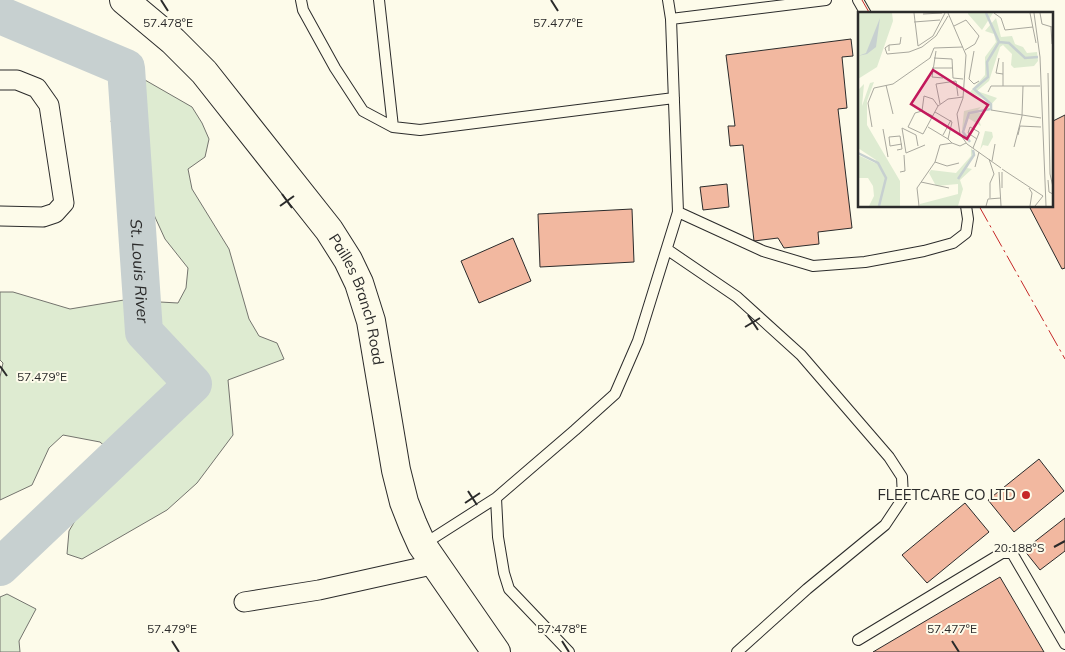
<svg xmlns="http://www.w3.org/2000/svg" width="1065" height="652" font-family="Mulish,sans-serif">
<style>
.green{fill:#deebd1;stroke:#74746e}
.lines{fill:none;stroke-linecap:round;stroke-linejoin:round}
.river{stroke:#c7d0d0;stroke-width:38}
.building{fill:#f2b8a0;stroke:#2b2b2b}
.service-casing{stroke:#2b2b2b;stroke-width:12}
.minor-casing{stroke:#2b2b2b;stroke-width:21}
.secondary-casing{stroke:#2b2b2b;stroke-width:30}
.service{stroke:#fdfbea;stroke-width:10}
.minor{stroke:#fdfbea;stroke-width:19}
.secondary{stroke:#fdfbea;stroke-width:28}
.power{stroke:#c62828;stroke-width:1;stroke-dasharray:18 4 2.5 4;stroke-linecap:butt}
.ticks{fill:none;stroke:#2b2b2b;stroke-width:2}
.poi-dot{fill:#c62828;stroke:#fdfbea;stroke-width:2}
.labels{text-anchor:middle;stroke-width:4;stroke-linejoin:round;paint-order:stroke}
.street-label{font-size:15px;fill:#2b2b2b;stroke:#fdfbea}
.poi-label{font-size:15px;fill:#2b2b2b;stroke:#fdfbea;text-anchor:end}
.water-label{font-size:16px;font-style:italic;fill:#2b2b2b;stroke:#fdfbea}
.inset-river{fill:none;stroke:#c7d0d0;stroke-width:2.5}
.inset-road{fill:none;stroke:#a9a89e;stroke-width:1}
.view{fill:#c2185b;fill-opacity:0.15;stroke:#c2185b;stroke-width:2.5}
.inset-edge{fill:none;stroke:#2b2b2b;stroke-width:2.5}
.ticks-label{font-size:12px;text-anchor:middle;fill:#2b2b2b;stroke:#fdfbea;stroke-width:4;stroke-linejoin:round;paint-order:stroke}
</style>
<rect width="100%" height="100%" fill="#fdfbea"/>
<path class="green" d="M145 80 192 107 202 123 209 139 205 157 188 169 192 189 229 249 249 319 259 336 277 343 284 359 228 380 233 435 197 483 167 510 82 559 67 554 69 531 114 454 100 442 63 435 49 448 32 485 0 500V377L3 363 0 360V292H13L70 309 124 300 178 303 186 288 188 268 165 239 111 121Z
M7 594 36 609 19 641 20 652H0V597Z"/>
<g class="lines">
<path class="river" id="s1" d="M0 15 126 68 144 332 193 384 0 567"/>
</g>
<path class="building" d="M851 39 853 56 842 57 847 108 838 109 852 228 818 232 819 244 784 248 778 238 754 241 743 145 730 146 728 126H735L726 55Z
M1065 115V268L1062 269 1029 206H1051V122Z
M727 184 729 207 703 210 700 187Z
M632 209 634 262 540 267 538 214Z
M513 238 531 281 479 303 461 261Z
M1039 459 1064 491 1014 532 988 500Z
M965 503 989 532 927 583 902 555Z
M1065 518V551L1040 570 1024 550Z
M1000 577 1044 652H873Z"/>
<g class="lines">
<defs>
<path id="service" d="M301 0 303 10 335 68 363 111 393 127 420 130 674 98
M379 0 393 127
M858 0 866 14
M671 19 826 0
M678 212 763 251 813 266 865 262 924 251 953 243 966 233 968 219 966 206
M668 250 737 297 801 355 889 457 902 477 903 498 885 525 807 589 737 652
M496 498 498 537 504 573 509 589 569 652
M424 544 496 498 575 430 615 394 638 341 678 212 671 19 668 0
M858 640 1002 553H1012L1065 644"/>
<path id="minor" d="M0 80H17L37 88 49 105 64 203 55 213 43 217 0 216
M244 602 319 590 436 564"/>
<g id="secondary">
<path id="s2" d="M124 0 173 41 204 72 329 230 348 260 359 283 371 321 396 470 404 502 413 525 422 545 496 652"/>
</g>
</defs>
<use href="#service" class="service-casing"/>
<use href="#minor" class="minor-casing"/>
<use href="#secondary" class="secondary-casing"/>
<use href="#service" class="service"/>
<use href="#minor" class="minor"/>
<use href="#secondary" class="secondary"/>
<path class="power" d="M862 0 870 14
M979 206 1065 359"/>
</g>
<path class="ticks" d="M161 0 168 11M551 0 558 11M282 194 292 208M280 206 294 196M748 315 758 330M745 327 760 318M0 366 7 376M468 491 477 505M465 503 480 493M1054 547 1065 541M172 641 179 652M562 641 569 652M952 641 959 652"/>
<circle class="poi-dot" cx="1026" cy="495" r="5"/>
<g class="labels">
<g class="street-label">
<text dy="5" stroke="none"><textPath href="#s2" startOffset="385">Pailles Branch Road</textPath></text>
</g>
<g class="poi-label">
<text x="1016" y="500">FLEETCARE CO LTD</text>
</g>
<g class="water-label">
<text dy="6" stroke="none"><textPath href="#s1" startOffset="340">St. Louis River</textPath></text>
</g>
</g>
<g transform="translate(858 12)">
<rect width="195" height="195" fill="#fdfbea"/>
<path d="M0 1H34L35 9 19 55 0 67ZM135 1 124 18 110 2V1ZM138 6 143 25 154 24 157 32 165 35 169 41 179 40 180 49 176 54 156 56 153 53 154 42 145 33 142 35 131 69 119 79 139 86 130 96 127 94 129 89 112 80 127 63V45L138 30 136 22 127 19ZM16 70 9 89V113L42 169V194H11L16 184 15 174 10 166H0V143L17 151 18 148 0 136V78L6 72 4 94 12 71ZM123 95 118 100 126 102 121 108 123 114 110 106 104 118 106 99ZM127 119 134 120 135 125 130 134 125 133 122 138ZM113 136 117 141 109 156 114 157 102 168 105 177 100 194H62V192L100 182V172L78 174 71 161 73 158 98 161 113 144Z" fill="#deebd1"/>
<path d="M22 6 18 35 9 42 0 44 8 41Z" fill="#c7d0d0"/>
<path class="inset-river" d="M141 30 151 31 167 46 180 45M112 130 105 120 111 101 133 97V92L116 77 130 65 129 50 141 30 128 1M0 141 20 151 28 166 21 194M100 167 116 143 115 138"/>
<path class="inset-road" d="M56 1 60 34 75 24 87 1M90 1 108 43 105 86 99 102 102 122 109 132 143 156M136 1 143 6 147 18 175 15M172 1 178 31M176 1 182 45 188 194M182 1 184 12 194 15M65 2 84 1M56 10 82 8M96 14 108 8 121 24 117 32 107 38M193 15 194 32M31 33 42 32 43 25M31 39V33L27 36 29 42 51 40 64 35 78 24 90 4M78 39 74 65 85 66M116 39 111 67 116 72 121 69M76 46 94 47 95 66 105 67M141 46 138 61 145 62M74 56H94M190 61 192 162 195 175M28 73 35 102M145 74V50M130 80 133 74H182M82 92 78 72 98 69 100 84M133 98 183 106M64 99 57 101 50 115 65 122 80 94 90 87 105 85M77 100 94 110 90 127 94 131M75 104 64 99 66 84 75 87 80 94M14 115 10 91 16 76 35 72 72 46 76 36 105 35M70 115 90 127M25 117 30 145M85 123 93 108M160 123 162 114 183 115M60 134 58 123 44 116 48 141 67 133M156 135 164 104 165 74M115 136 121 121V120L112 115 110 121 119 127M39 138 44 137 42 124 31 125 32 134 44 132M131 147 136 162 132 171V186M134 149 137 132M101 151 89 154 77 150 82 133 94 131 102 134 108 131M117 155 121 140M144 157 185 184 177 194M42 160 47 159 46 143M141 160 143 194M190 168 191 180 195 182M63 170 91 176M144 176V160M171 176 174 181 172 194M61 194 59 176 77 150M128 194 130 187 143 186"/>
<path class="view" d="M75 58 130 93 109 127 53 92Z"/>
<rect width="195" height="195" class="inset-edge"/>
</g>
<g class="ticks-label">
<text x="168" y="27">57.478°E</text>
<text x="558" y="27">57.477°E</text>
<text x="42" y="381">57.479°E</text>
<text x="1019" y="552">20.188°S</text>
<text x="172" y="633">57.479°E</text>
<text x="562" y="633">57.478°E</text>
<text x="952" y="633">57.477°E</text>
</g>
</svg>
